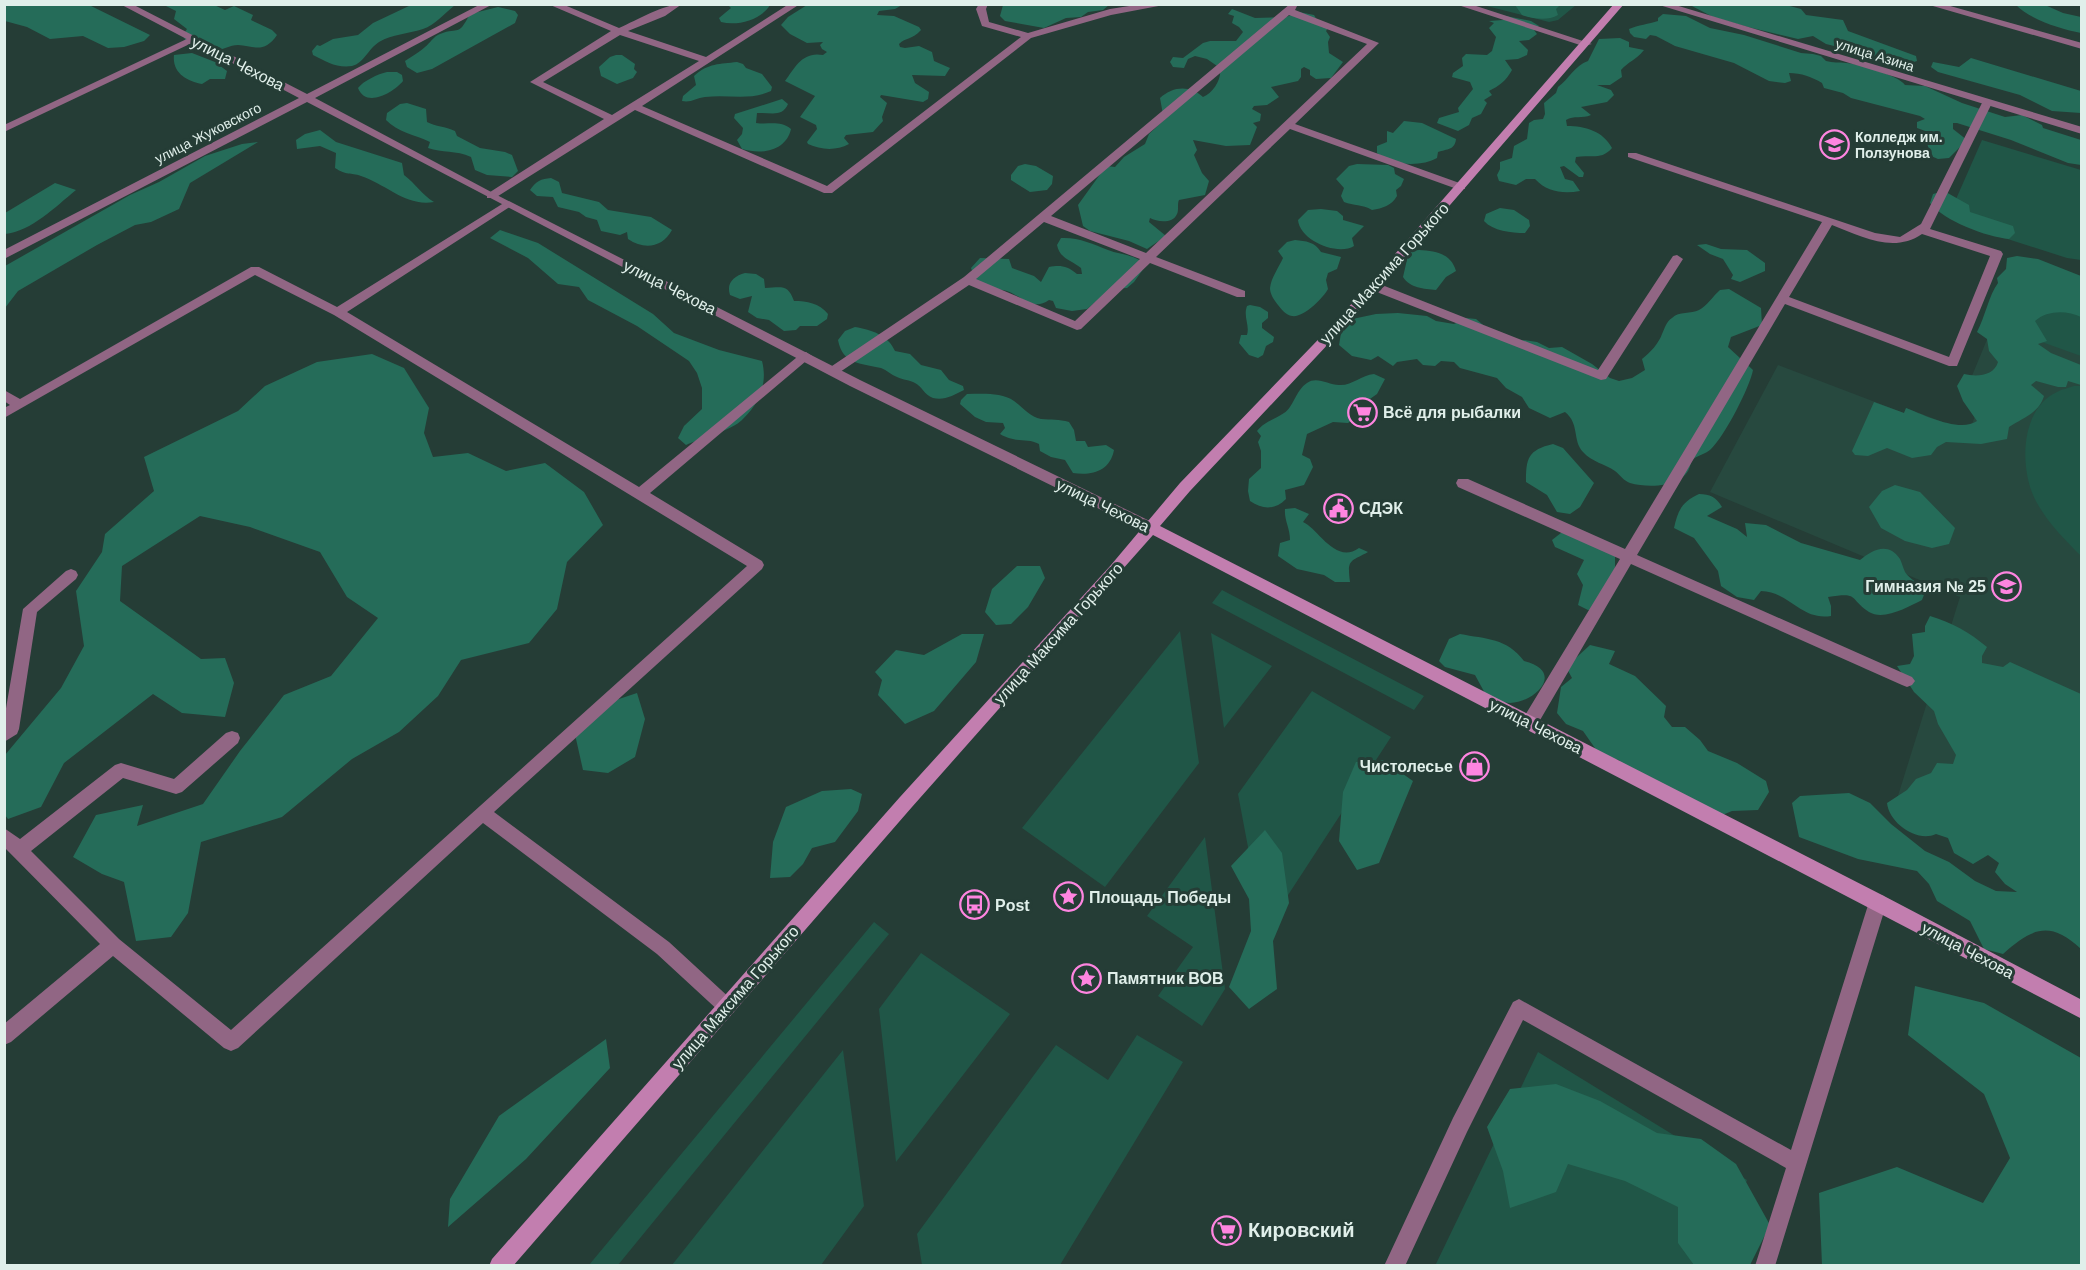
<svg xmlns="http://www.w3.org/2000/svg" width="2086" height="1270" font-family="Helvetica,sans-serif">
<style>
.built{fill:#27493f}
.green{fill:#205647}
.forest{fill:#256c59}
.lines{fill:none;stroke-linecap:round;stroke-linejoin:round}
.lane{fill:#916684;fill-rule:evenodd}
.street{fill:#916684;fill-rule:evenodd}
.secondary{fill:#c27eaf;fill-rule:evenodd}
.labels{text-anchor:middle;stroke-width:6;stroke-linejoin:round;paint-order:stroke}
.far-street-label{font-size:14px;fill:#e0efea;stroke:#253d36}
.far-poi-label{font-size:14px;font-weight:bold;fill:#e0efea;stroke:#253d36;text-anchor:start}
.street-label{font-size:16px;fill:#e0efea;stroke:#253d36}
.poi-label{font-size:16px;font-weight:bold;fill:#e0efea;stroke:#253d36;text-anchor:start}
.near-poi-label{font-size:20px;font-weight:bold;fill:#e0efea;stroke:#253d36;text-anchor:start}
</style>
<rect width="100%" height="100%" fill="#253d36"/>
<path class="built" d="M2020 260 2081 280V889L1897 799 1960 597 1710 492 1778 365 1904 413 1906 408 1969 432 1975 416 1969 383Z"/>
<path class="green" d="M1483 5H1576L1558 20 1549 22Z
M1982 140 2081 170V260L2067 258 1958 223 1949 215Z
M2042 292 2081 305V356L2025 336Z
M2074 386H2081V556C2065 540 2048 523 2037 503 2019 472 2019 409 2057 392 2062 389 2069 388 2074 386Z
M1222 590 1424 696 1414 710 1212 603Z
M1180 631 1199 763 1105 887 1022 828Z
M1211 633 1272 666 1224 728Z
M1312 691 1391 737 1264 932 1238 794Z
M1205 837 1225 989 1202 1026 1158 996 1193 947 1147 916Z
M874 922 889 934 618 1265H589Z
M921 953 1010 1014 896 1162 879 1009Z
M1137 1035 1183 1062 1060 1265H922L917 1234 1056 1045 1108 1080Z
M843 1050 864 1206 821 1265H672Z
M1538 1052 1747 1180 1717 1265 1435 1266Z"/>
<path class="forest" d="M4 5H89L150 35 144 41 124 47 108 48 83 36 50 39 27 27 5 21Z
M164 5H214L225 10 234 6 253 15 251 20 272 30 277 35C264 54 254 46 238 45 230 45 222 50 214 51 204 51 195 46 186 42L183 35 187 29 174 19 176 11Z
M411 5H455C445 13 435 25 423 29 407 34 393 34 379 42 368 49 364 63 352 66 336 68 327 62 313 55L312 51 317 45 320 46 333 39 358 35 373 23Z
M728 5H770C761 20 738 26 721 22L719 18 731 8Z
M807 5H902L895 9 879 11 877 15 894 16 919 27 921 30C912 40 906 37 899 44L900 47 905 48 919 46 932 52 934 61 950 68 945 76 912 75 915 83 929 92 928 99 923 102 881 95 880 97 887 103 882 117 883 121 873 132 846 135 844 138 849 144C836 151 821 150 808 144L807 142 817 129 816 125 800 117 815 96 785 81C795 67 803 51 823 55L827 52 822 49 820 45 823 42 807 43 790 34 781 25 788 17Z
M1003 5V4L1109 5 1103 10 1088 12 1081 17 1066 18 1044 28 1005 21 1000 16Z
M1515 5 1559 4 1560 5 1556 9 1558 15C1548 21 1533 19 1522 15Z
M1690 5H1786L1801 9 1806 15 1843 20 1848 31 1916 56 1917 61 1907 64 1826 44 1813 36 1798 39 1748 27 1713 17Z
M2016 5H2045L2063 13 2081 17V33C2061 29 2031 20 2016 5Z
M498 7 515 11 518 15 515 23 432 69 417 73 407 67 405 61C412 56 420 52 425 47 430 43 434 36 440 34 460 26 457 38 470 14Z
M1232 9 1255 18 1286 17 1299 12 1314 15 1317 20 1329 27 1326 31 1330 37 1328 42 1329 53 1343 62 1331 78 1316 79 1310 75V70L1304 67 1301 69V77L1298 81 1271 87 1279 97 1267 105 1254 106 1252 109 1261 114 1260 121 1253 123 1257 127 1250 145 1226 146 1193 140 1197 150 1194 155 1202 173 1209 181 1205 195 1179 200C1177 204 1179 210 1177 214 1173 224 1157 222 1150 218L1149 222 1166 236 1147 249 1129 241 1090 231 1083 226 1078 205 1106 166 1115 167 1124 157 1145 144 1149 134 1164 120 1160 98C1173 86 1190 85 1203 97 1213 93 1222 79 1220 68L1207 59 1195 56 1188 59 1184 68 1173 67 1170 62 1173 57 1183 58 1203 43 1210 41H1236L1243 32 1239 27 1232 23 1234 16 1228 14Z
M1663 14 1686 16 1710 28 1744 35 1801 53 1813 54 1821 56 1826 61C1833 63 1839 62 1846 63 1859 64 1898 75 1905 85L1925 86 1962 103 2005 117 2022 115 2042 125 2043 128 2081 140V165L2068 163 2011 140 1957 123H1953V129L1967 140 1949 158 1938 159 1931 156 1927 143 1928 132 1917 128V122L1925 119 1920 116 1851 98 1843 93 1824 88 1822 83C1812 77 1801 73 1789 73L1791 81 1785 83 1769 81 1734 63 1675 46 1656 36 1650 35 1646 39 1634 37 1630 33 1629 29C1638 25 1649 24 1658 21V18Z
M1506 16 1531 21 1539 26 1534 30 1537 34 1529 40 1519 41 1528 50 1527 55 1518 59 1505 60 1512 70C1506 81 1499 86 1489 91L1492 95 1484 100 1487 103 1481 114 1472 118 1469 125 1458 131 1437 123 1439 118 1459 112 1458 108 1473 89 1470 82 1452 77 1453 73 1463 66 1462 58 1466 54 1487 55 1492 51 1496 37 1489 28 1494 23 1489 21 1503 20Z
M1620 38 1629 42V47L1644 50C1635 61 1629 61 1621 70L1622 77 1610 85H1597L1611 90 1614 95 1607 102 1581 107 1591 115C1582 119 1574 115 1566 120L1567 126C1585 126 1603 131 1612 148 1601 161 1590 154 1576 157L1575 162 1584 173 1583 177H1579L1564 166 1560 167 1565 179 1573 181 1580 191C1563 194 1547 192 1535 179H1526L1516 185 1499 181 1497 175 1500 169V162L1512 158 1514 146 1527 139 1529 123 1534 120 1543 119 1545 114 1544 103 1556 93 1558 87C1569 79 1575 65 1588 61L1599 39Z
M192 53 215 62 227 71 225 79H210L202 84C187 81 172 73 174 55Z
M616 55H622L635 64 634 69 637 72 633 78 617 84 601 76 599 67 610 57Z
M1971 58 2081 91V113L2052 111 2020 95 1938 72 1931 67 1933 62 1959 67Z
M737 62 743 64 746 68 762 74 772 87 771 91C749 101 728 94 705 97 696 98 691 103 682 101L683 96 696 85 694 76C708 63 720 64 737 62Z
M387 72H397L402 75 403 81C394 92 366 109 358 88 363 81 378 74 387 72Z
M782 99 788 104C782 118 770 112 757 113L756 123C769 125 780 120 791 129 786 151 762 155 742 149L737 140 742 134 743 128 734 118 735 114Z
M407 103 426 109 427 122C436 127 445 126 455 131L457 136 480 148 505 152 512 155 518 171 512 177 487 175 475 170 471 157C456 150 442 153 428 148L430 142C416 135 397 132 386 120L387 113 400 104Z
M1404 121 1422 123 1456 139C1455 150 1447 149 1438 152L1437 158C1422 167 1390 166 1377 153V146L1387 142V131L1393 133Z
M320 130 336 142 402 163 404 175C416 184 422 195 434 202 406 207 386 184 361 176 350 172 347 176 335 168L336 153 320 146 297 149 296 140 305 134Z
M258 142 190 183 179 209 151 222 135 225 97 245 18 291 5 308V266L130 195 159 182 205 156 242 144Z
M1025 164 1036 166 1053 176 1052 184 1047 190 1030 192 1011 180V175L1018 166Z
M1357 164 1388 165 1394 168 1395 174 1404 179 1401 186 1396 190 1397 196C1391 206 1383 208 1372 210 1362 204 1354 206 1344 202L1341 196 1344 188 1336 179 1349 166Z
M551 178 559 182 562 193 599 202 608 210 651 217 672 230C662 248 644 250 628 239L627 232 620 235 601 231 597 220 586 217 579 212 558 207 553 197 537 196 530 190C536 181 541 179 551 178Z
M55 183 76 190C55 207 32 231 5 234V213Z
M1944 191 1969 205 1970 212 2013 226 2015 233 2009 239C1987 237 1944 221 1930 203L1933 194Z
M1500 208 1514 210 1529 220 1530 226 1525 233C1511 233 1493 231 1484 221L1486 214Z
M1321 209 1337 211 1343 216V220L1364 226 1352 238 1354 246C1338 256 1300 241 1298 220L1308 210Z
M500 230 538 243 653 314 674 333 719 350 762 361C768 384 759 404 742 420 732 430 700 439 686 445L678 438 684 426 702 409V388L697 373 689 361 637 326 588 300 579 287 558 284 528 258 490 238Z
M1061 238C1078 237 1093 244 1108 250 1121 255 1132 254 1144 263V268L1134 282 1127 288 1111 289 1087 309 1072 311 1056 308 1053 301 1049 300C1031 313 1020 293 1003 290 995 289 987 289 978 287L971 268 980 258 1009 259 1012 268 1034 276 1041 282 1049 267C1061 265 1067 266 1077 274H1082L1081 268C1071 260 1060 259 1057 245Z
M1295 240C1306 241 1315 242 1321 252L1341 257 1337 269 1328 273 1326 280 1328 289C1323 298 1304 318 1292 316 1286 315 1281 309 1278 305 1274 300 1270 294 1270 288 1271 278 1279 267 1283 258L1278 251 1287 242Z
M1706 244 1721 249 1747 250 1765 263V271L1740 282 1731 279 1733 275 1723 259 1710 254 1697 245Z
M1419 250C1435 251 1451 253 1456 271L1446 277 1436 290C1424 289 1410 288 1403 277L1409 251Z
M2017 256 2038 259 2081 276V317C2067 310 2047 310 2035 321L2047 341 2038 344 2051 353 2081 365V385L2068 381 2066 387H2058L2036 381 2031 385 2044 396C2039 413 2023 418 2009 427L2007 439 1981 444 1946 442 1937 447 1931 455 1912 458 1887 448 1868 456 1855 455 1852 451 1874 402 1904 413 1906 408C1924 415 1960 433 1977 421L1963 401 1957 386 1964 374C1977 377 1994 376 1998 362L1989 351 1987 339 1977 332C1985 317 1989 295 1998 283L1997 278 2006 269 2007 258Z
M745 273 756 274 764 279 765 288C782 287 788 284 794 301 807 301 819 303 828 314L827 319 817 326H800L796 330 784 331 769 320 757 318 748 312 752 296 740 299 730 295C726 283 734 276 745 273Z
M1729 289 1761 308 1762 325 1731 337 1728 347 1753 370C1750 387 1724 437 1711 449 1706 454 1697 455 1691 461 1689 487 1651 489 1630 483 1624 481 1620 475 1615 471 1605 464 1592 462 1583 452 1572 440 1580 424 1565 412L1550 418 1529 408 1522 397 1506 388 1497 378 1460 368 1454 362 1441 361 1435 366 1423 365 1417 359 1397 362 1393 366 1378 356 1371 360 1352 356 1339 345 1343 321 1376 314 1398 313 1427 316 1436 321 1454 324 1466 318 1476 319 1495 335 1515 343 1524 340 1537 342 1549 348 1562 347 1592 364 1610 378 1619 381 1632 378 1645 370 1642 359C1650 353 1659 343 1662 334 1665 328 1666 322 1672 318 1679 311 1691 314 1699 310 1707 306 1713 296 1720 290Z
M1250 305 1260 307 1268 312V318L1262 323V328L1274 337 1273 342 1266 346 1263 355 1258 358 1249 355 1239 343 1241 335H1247C1250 325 1243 317 1247 306Z
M855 327C872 330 888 335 895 351L910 354 921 365 941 370 949 380 963 386 964 390C954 395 944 401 933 398 924 395 922 386 915 383 910 380 903 380 897 377 891 375 887 370 881 368 860 363 843 365 838 340L845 331Z
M372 354 404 368 429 408 424 433 433 457 468 453 506 471 545 463 584 492 603 525 567 562 557 609 529 643 461 660 438 696 399 732 352 759 282 817 201 842 188 913 171 937 136 941 124 882 102 874 73 857 96 815 143 805 137 826 203 804 240 751 284 695 331 676 378 618 347 597 320 552 250 527 200 516 122 566 120 601 201 659 225 658 234 683 225 717 182 713 153 694 64 763 41 807 8 819 5 815V755L61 688 84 646 76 591 102 552 105 534 154 491 144 457 238 411 265 386 317 362Z
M1374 374 1385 379 1377 394 1357 408V416L1348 423 1333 422 1307 434 1302 455 1310 459 1313 467 1304 485 1285 490 1286 499C1275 510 1263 510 1250 501L1248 491 1249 479 1261 468V451L1258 442 1261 436 1257 431C1265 421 1274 420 1284 413 1293 408 1296 390 1307 383 1317 376 1328 385 1339 385 1352 386 1361 375 1374 374Z
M967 394C982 394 1001 392 1014 401 1022 407 1030 417 1041 419 1051 420 1059 419 1069 422L1074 430 1076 441H1085L1088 447 1106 445 1114 450C1110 471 1092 476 1073 473L1065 460 1051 457 1040 451 1039 444C1027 437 1017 444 1000 434L1005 428 1003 423 986 422 975 417 960 404 961 400Z
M1553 444 1563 448 1594 483 1580 507 1570 514 1557 512 1547 495 1526 482C1526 458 1528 450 1553 444Z
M1895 485 1920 492 1955 528 1949 544 1932 548 1905 541 1881 528 1869 507 1882 491Z
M1699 494C1710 494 1716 497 1722 507L1707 516 1737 529 1747 537 1745 523 1766 525 1801 543 1860 560C1872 550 1888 541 1900 559 1902 563 1903 568 1905 572 1910 580 1919 582 1925 592L1922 600C1908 607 1884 621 1869 612 1848 598 1860 592 1828 597L1831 606V616C1801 621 1790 592 1761 591L1754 600 1737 597 1721 586 1718 571 1694 538 1674 528C1678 510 1682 502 1699 494Z
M1295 508 1309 514 1303 522C1318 528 1335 565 1359 548L1368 552C1350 562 1347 559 1350 582H1335L1324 575 1297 569 1278 556 1280 543 1290 540C1290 528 1284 520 1285 509Z
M1566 529C1591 528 1597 540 1615 555V577L1596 609 1588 610 1578 605 1583 585 1577 574 1584 560 1555 547 1552 540Z
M1017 566H1040L1045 578 1028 607 1011 624 996 625 985 612 992 589Z
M1930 616C1953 623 1969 632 1987 647L1982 656V663L2003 667 2010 662 2081 694V949C2050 920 2032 928 2003 954L1984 949 1970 921 1937 901 1929 884 1917 871 1858 859 1799 837 1792 803 1800 796 1849 793 1870 803 1891 824 1925 851 1949 862 1975 881 1996 891 2017 892 2005 884 1995 872 1999 863 1988 855 1973 864 1954 853 1948 838 1936 834C1917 843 1889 823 1887 803L1907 790 1916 779 1931 773 1937 763 1953 764 1956 755 1938 724 1934 711 1914 692 1897 666 1910 664 1914 656 1912 634 1925 632V626Z
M962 634H984L976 662 934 711 905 724 878 695 882 680 875 672 896 650 924 655Z
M1460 634C1486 639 1507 638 1524 661 1565 671 1537 702 1510 703 1503 703 1493 699 1487 697L1475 675 1445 667 1439 661 1449 639Z
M1590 645 1615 651 1609 664 1635 676 1666 706 1664 717 1672 727H1685L1700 740 1708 751 1737 763 1766 781 1769 792 1758 810 1732 811 1720 816 1623 766 1619 760 1608 758 1597 751 1583 731 1566 724 1557 713 1561 687 1572 678 1566 667Z
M637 693 645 719 635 757 608 773 583 770 574 730 601 705Z
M1383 760 1413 781 1379 863 1357 870 1339 841 1343 792 1356 762Z
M851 789 862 794 858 811 835 842 812 848 803 864 790 877 770 878 773 842 786 807 822 791Z
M1265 830 1282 853 1289 903 1273 941 1277 989 1249 1009 1229 987 1251 931 1249 899 1231 866Z
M1915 986 1984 1003 2081 1058V1265H1822L1819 1193 1897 1167 1983 1203 2010 1158 1984 1094 1908 1035Z
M606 1039 610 1068 526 1159 448 1227 450 1199 499 1116Z
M1556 1084 1600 1101 1657 1133 1701 1139 1736 1164 1770 1225 1750 1265H1694L1678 1243V1207L1625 1181 1568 1164 1556 1192 1510 1208 1503 1171 1487 1127 1510 1089Z"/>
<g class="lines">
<path class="lane" d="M548 4H562L619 28C637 20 664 4 682 4L665 16 628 31 706 57 789 4H800L642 106 827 186 1021 37 982 26 976 9 979 4H988L986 9 989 22 1028 33 1110 9 1142 4H1169L1111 15 1031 38 832 193H824L635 110 495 198H487V194L604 119 530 82 611 31ZM620 35 699 61 612 115 543 82Z
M1290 4H1298L1295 10 1379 43 1295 124 1465 185V189H1457L1290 129 1156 257 1245 291V297H1237L1150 263 1081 329 1077 330 969 285 837 374H829L827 371 829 368 964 277ZM1289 15 1367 44 1146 253 1051 216ZM1044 222 1140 259 1075 321 976 279Z
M1455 4H1470L1592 44 1583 46Z
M1926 4H1943L2082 43V49Z
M191 37 194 38V42L4 132V125Z
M1987 100 1992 103 1930 229 2001 251 2003 254 1957 366H1949L1785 304 1637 555 1912 677 1915 681 1912 685 1907 687 1902 685 1631 564 1536 727 1530 729 1524 727 1522 722 1524 717 1620 559 1458 487 1456 483 1458 479H1468L1625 549 1822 222 1628 157V153H1636L1875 233 1900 237 1921 224 1982 103ZM1832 225C1861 236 1893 254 1922 234L1990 256 1949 357 1789 297Z
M507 201 513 204 511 206 347 312 639 487 802 353 806 352 812 356 650 493 762 561 764 565 762 569 494 812 669 942 733 1001 736 1007 733 1013 727 1016 721 1013 657 954 483 823 238 1048 231 1051 224 1048 113 956 11 1042 4 1045V1024L100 944 4 847V828L20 839 115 765 121 763 174 779 226 733 232 731 238 733 240 738 238 743 182 792 176 794 123 778 31 851 119 939 231 1030 747 566 334 315 255 275 4 418V408L10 405 4 401V390L20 399 251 267H259L337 307Z
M1677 255 1683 259 1606 379 1601 380 1369 289 1367 286 1373 282 1377 283 1598 370 1673 256Z
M71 569 76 571 78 575 76 579 37 612 19 729 17 734 4 742V720L23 609 66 571Z
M1878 894 1884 896 1887 902 1775 1266H1755L1786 1168 1523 1020 1467 1132 1405 1266H1384L1453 1118 1513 1002 1519 999 1791 1150 1869 902 1872 896Z"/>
<path class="street" d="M120 4H132L307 94 481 4H493L315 98 495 194 860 380 1156 524 1158 528 1156 532H1146L850 386 307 102 4 259V250L299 98Z
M1656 4H1672L2082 127V134Z"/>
<path class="secondary" d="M1614 4H1624L1347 324 1190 491 1160 526 1884 896 2082 1000V1019L1153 535 912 807 513 1266H489L492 1259 900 797 1111 565 1180 483 1339 318Z"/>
</g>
<defs>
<symbol id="university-ring" viewBox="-11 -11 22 22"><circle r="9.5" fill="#253d36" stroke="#fe85e0" stroke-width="1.5"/><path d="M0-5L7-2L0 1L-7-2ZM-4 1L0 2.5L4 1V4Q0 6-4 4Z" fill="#fe85e0"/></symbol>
<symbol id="supermarket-ring" viewBox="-11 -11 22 22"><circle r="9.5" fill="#253d36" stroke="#fe85e0" stroke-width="1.5"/><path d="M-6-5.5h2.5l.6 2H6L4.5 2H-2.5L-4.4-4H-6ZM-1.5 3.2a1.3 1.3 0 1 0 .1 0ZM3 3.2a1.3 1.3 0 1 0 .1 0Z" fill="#fe85e0"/></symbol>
<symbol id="civic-ring" viewBox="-11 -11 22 22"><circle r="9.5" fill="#253d36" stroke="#fe85e0" stroke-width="1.5"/><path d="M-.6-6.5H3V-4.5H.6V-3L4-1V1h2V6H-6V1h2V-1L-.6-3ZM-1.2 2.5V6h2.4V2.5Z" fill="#fe85e0"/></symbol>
<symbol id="school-ring" viewBox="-11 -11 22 22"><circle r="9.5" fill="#253d36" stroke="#fe85e0" stroke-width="1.5"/><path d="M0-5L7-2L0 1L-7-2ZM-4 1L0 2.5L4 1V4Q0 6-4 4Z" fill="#fe85e0"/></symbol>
<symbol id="shop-ring" viewBox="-11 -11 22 22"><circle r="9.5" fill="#253d36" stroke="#fe85e0" stroke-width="1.5"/><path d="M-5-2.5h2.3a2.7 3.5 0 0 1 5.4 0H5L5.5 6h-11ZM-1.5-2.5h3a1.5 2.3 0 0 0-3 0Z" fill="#fe85e0"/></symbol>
<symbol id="sight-ring" viewBox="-11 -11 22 22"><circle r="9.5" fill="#253d36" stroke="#fe85e0" stroke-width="1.5"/><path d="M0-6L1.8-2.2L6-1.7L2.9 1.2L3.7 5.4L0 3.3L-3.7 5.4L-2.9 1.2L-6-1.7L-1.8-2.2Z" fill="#fe85e0"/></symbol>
<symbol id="bus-ring" viewBox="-11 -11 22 22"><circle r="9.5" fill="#253d36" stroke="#fe85e0" stroke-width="1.5"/><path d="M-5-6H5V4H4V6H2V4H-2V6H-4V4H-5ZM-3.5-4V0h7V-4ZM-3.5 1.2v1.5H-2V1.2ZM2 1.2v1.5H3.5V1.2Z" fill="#fe85e0"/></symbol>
</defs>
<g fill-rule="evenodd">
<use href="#university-ring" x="1818" y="128" width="33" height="33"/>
<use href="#supermarket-ring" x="1346" y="396" width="33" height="33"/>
<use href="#civic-ring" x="1322" y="492" width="33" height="33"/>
<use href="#school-ring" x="1990" y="570" width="33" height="33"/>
<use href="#shop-ring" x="1458" y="750" width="33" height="33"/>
<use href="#sight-ring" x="1052" y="880" width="33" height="33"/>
<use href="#bus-ring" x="958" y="888" width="33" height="33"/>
<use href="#sight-ring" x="1070" y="962" width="33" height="33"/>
<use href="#supermarket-ring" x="1210" y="1214" width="33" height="33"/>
</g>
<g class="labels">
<g class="far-street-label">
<text transform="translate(1875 55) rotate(17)" y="5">улица Азина</text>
<text transform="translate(208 133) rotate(-27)" y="5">улица Жуковского</text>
</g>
<g class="far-poi-label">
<text x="1855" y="142">Колледж им.<tspan x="1855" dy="16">Ползунова</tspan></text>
</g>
<g class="street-label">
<text transform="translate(238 63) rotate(27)" y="6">улица Чехова</text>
<text transform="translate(1384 273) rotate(-48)" y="6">улица Максима Горького</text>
<text transform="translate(670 287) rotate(27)" y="6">улица Чехова</text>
<text transform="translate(1103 505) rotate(26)" y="6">улица Чехова</text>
<text transform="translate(1058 633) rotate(-48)" y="6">улица Максима Горького</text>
<text transform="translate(1536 726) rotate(27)" y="6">улица Чехова</text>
<text transform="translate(1968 950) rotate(28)" y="6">улица Чехова</text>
<text transform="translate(735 997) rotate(-49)" y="6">улица Максима Горького</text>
</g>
<g class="poi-label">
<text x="1383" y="418">Всё для рыбалки</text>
<text x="1359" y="514">СДЭК</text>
<text x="1986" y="592" text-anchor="end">Гимназия № 25</text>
<text x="1453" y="772" text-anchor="end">Чистолесье</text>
<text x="1089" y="903">Площадь Победы</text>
<text x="995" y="911">Post</text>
<text x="1107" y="984">Памятник ВОВ</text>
</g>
<g class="near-poi-label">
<text x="1248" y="1237">Кировский</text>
</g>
</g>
<rect width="2086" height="1270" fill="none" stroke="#e0efea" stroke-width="12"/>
</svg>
